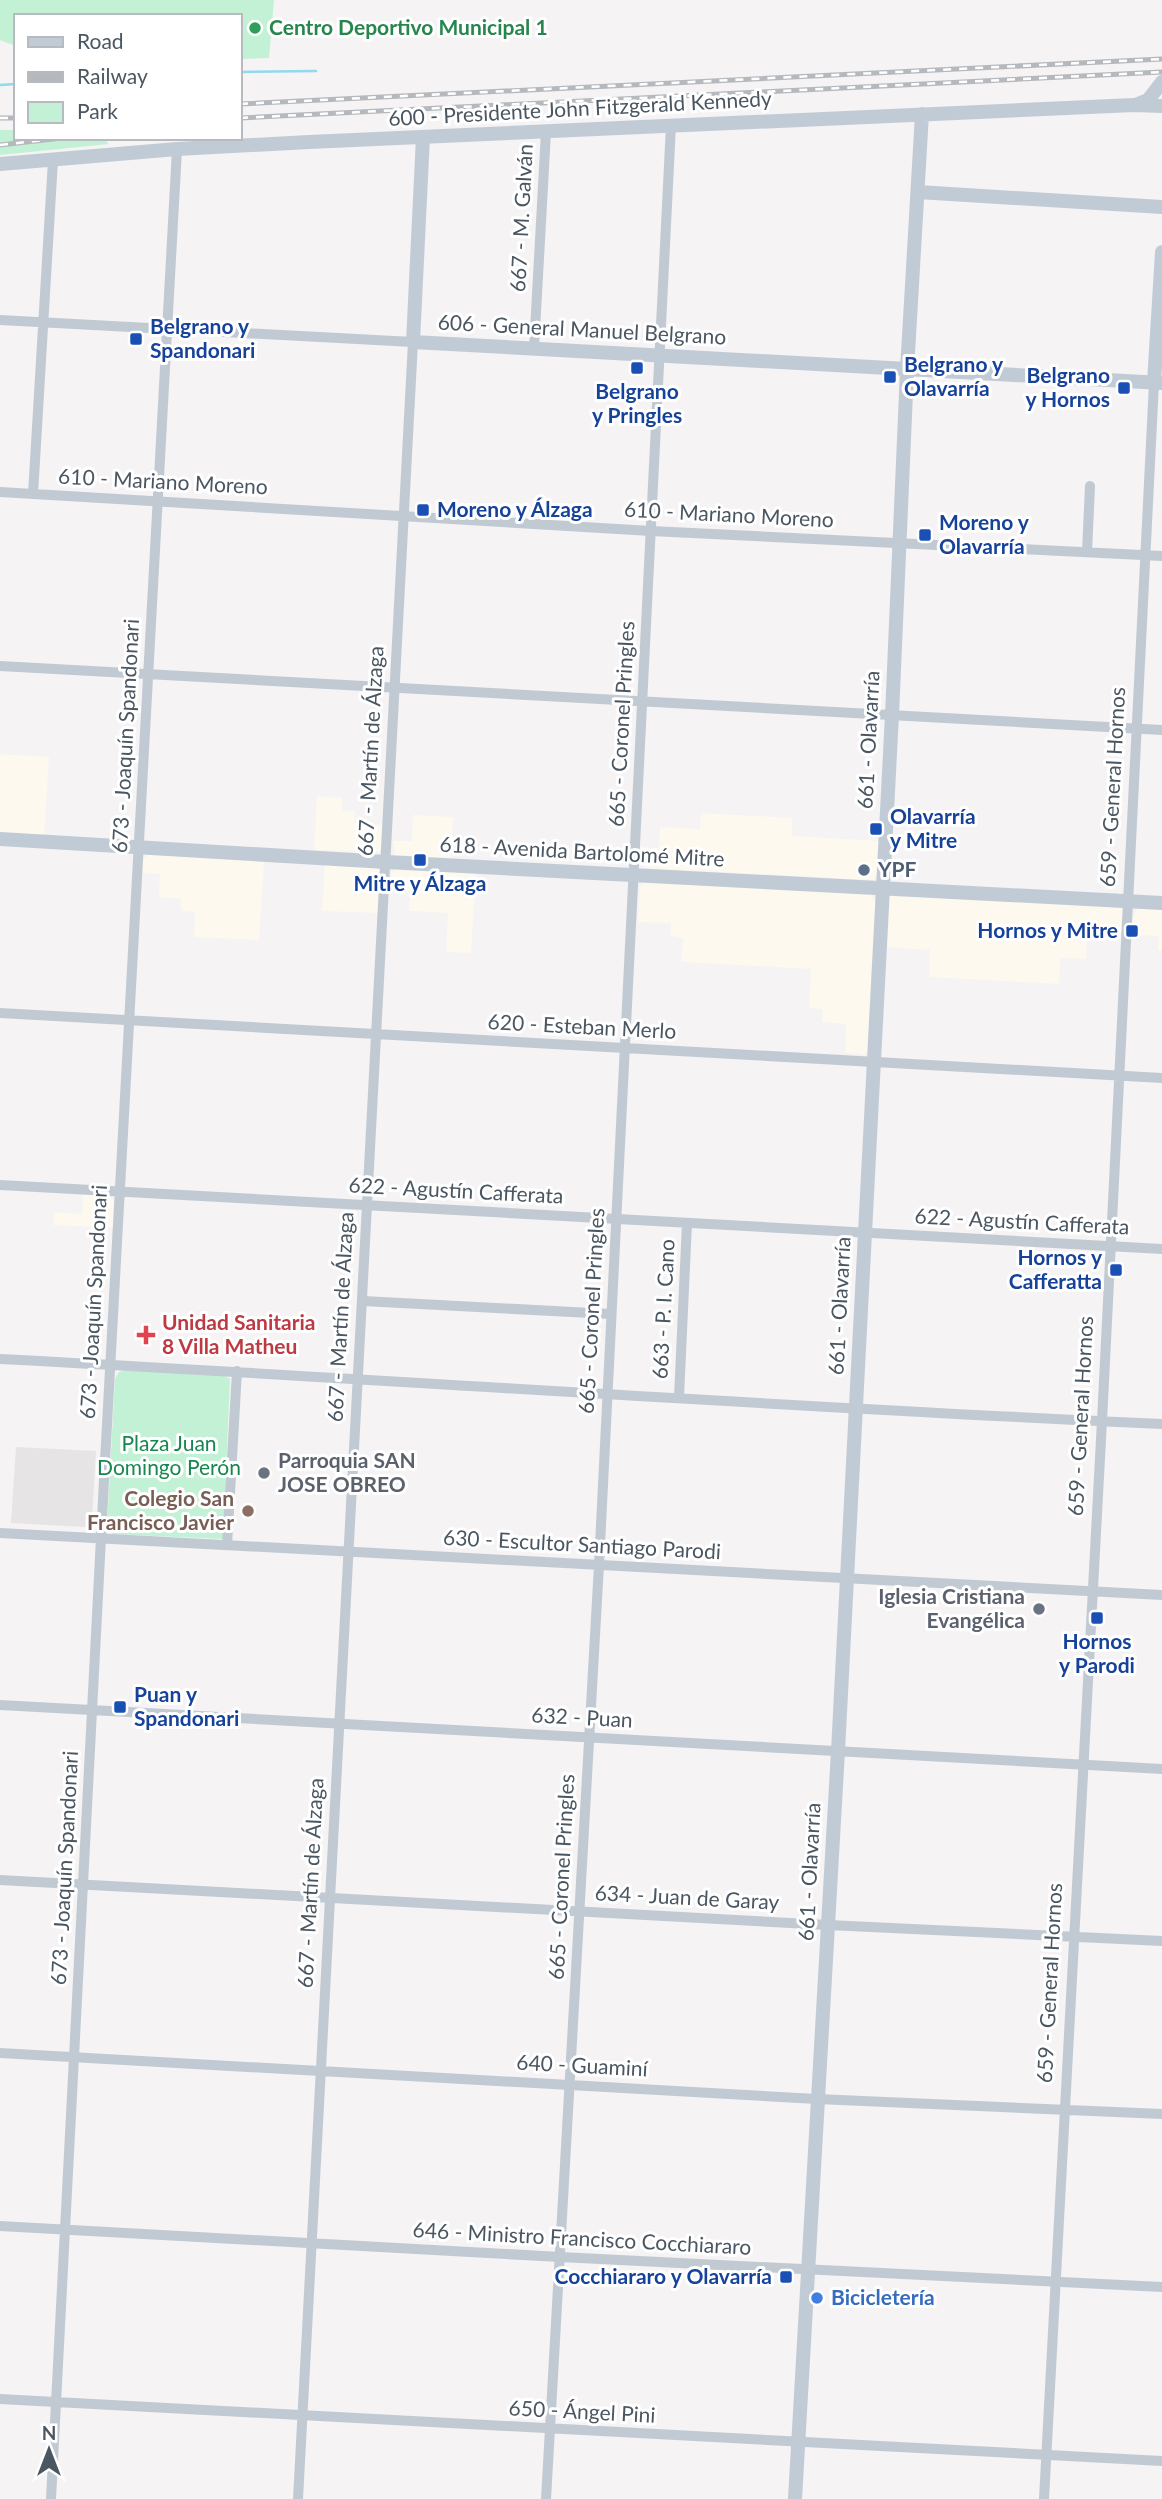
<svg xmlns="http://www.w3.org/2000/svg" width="1162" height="2499" font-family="Lato,sans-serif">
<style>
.commercial{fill:#fdf9ef}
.education{fill:#e6e4e5}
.green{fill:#c3f1d5}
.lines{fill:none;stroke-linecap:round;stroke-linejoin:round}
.stream{stroke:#90daee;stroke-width:2.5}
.street{stroke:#c1cad2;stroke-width:10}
.secondary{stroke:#c1cbd6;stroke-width:14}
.rail-casing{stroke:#b5b8bd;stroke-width:5}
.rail{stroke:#fff;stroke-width:2.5;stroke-dasharray:8;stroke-linecap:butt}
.leisure-dot{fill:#2e9e5b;stroke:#fff;stroke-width:2.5}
.transit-dot{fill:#1a4fb4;stroke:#fff;stroke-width:2.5}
.service-dot{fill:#5c6f8a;stroke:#fff;stroke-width:2.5}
.health-dot{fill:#e0444e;stroke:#fff;stroke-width:2.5}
.worship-dot{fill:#6b7280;stroke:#fff;stroke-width:2.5}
.education-dot{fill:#8d6e63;stroke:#fff;stroke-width:2.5}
.shop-dot{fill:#3f7fe0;stroke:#fff;stroke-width:2.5}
.labels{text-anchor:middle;stroke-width:6;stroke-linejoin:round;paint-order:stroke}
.leisure-label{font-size:21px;font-weight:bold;fill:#27864d;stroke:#fff;text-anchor:start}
.street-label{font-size:21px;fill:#4a5661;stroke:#fff}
.transit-label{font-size:21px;font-weight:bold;fill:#164399;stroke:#fff;text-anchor:start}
.service-label{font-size:21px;font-weight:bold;fill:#4e5e75;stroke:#fff;text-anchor:start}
.health-label{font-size:21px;font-weight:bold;fill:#be3a42;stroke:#fff;text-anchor:start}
.park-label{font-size:21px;fill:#17864f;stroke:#fff}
.worship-label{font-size:21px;font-weight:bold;fill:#5b616d;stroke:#fff;text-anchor:start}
.education-label{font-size:21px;font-weight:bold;fill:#785e54;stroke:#fff;text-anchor:end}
.shop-label{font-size:21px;font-weight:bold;fill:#366cbe;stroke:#fff;text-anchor:start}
</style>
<rect width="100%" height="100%" fill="#f5f3f3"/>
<path class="commercial" d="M0 754 49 757 44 836 0 833Z
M317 796 342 798V810L355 811 354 823 384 825 383 845 380 852 314 850Z
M701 813 792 818V836L880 841 878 875 873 880 647 868 641 864V847L659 848 660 827 700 829Z
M413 815 453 817 451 858 395 855 393 841H412Z
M150 854 264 860 259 940 194 937 195 912 181 911V899L159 897 160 874 142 873 143 859Z
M325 864 375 867 379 870 378 913 322 911Z
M397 867 476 872 471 953 446 952 448 913 409 911 410 892 391 891V873Z
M644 882 871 895 876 903 867 1052 864 1054 845 1053 846 1024 822 1022 823 1009 809 1008 811 969 681 962 683 938 670 936 671 923 638 922 640 887Z
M893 894 1121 908 1124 910V933L1087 932 1086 959 1060 958 1059 984 929 977 930 950 884 947 886 900Z
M1138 908 1162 909V950H1158L1159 936 1133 935V916Z
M83 1194 108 1196 112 1198 114 1201V1228L53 1225 54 1212 82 1214Z"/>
<path class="education" d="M16 1447 96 1451 92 1520 85 1527 11 1523Z"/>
<path class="green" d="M0 0H274L269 58 240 59V16H16V46L0 40Z
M0 130H16V138H56L0 145Z
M74 138H103L109 144 0 155V147Z
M125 1370 223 1375 230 1379 223 1539 112 1534 107 1527 115 1379 119 1372Z"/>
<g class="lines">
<path class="stream" d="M240 72 316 71
M0 85 16 84"/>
<path class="street" d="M0 320 413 342 298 2499
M534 348 546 132
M0 492 651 531 1162 556
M33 494 53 160
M1087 552 1090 486
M0 666 1162 730
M0 1013 1162 1078
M0 1185 1162 1249
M363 1301 610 1314
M0 1359C387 1379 774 1407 1162 1424
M679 1397 687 1223
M0 1533 1162 1595
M227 1545 237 1371
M0 1705 1162 1769
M0 1880 828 1925 1162 1941
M0 2053 817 2099 1162 2114
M0 2226 560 2257 1162 2287
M0 2399 1162 2461
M51 2499 105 1461 177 149
M546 2499 599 1565 671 125
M1044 2499 1102 1421 1154 383"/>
<path class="secondary" d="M1138 104 1148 100 1162 82
M423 137 413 342 1162 383
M0 164 177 149 309 142 1134 105 1162 106
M918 192 1162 207
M1154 383 1162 252
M0 839 386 862 1162 903
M795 2499 838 1751 892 715 907 370 922 114"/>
<defs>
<path id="rail" d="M240 104 1162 59
M0 118H16
M240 118 1162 72
M0 145 62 138"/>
</defs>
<use href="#rail" class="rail-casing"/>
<use href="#rail" class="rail"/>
</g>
<circle class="leisure-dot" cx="255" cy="28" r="7"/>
<g class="transit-dot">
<rect x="129" y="332" width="14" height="14" rx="3.5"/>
<rect x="630" y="361" width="14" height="14" rx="3.5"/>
<rect x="883" y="370" width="14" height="14" rx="3.5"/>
<rect x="1117" y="381" width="14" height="14" rx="3.5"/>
<rect x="416" y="503" width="14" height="14" rx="3.5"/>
<rect x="918" y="528" width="14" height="14" rx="3.5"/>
<rect x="869" y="822" width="14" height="14" rx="3.5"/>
<rect x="413" y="853" width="14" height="14" rx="3.5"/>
<rect x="1125" y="924" width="14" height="14" rx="3.5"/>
<rect x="1109" y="1263" width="14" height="14" rx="3.5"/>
<rect x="1090" y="1611" width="14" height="14" rx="3.5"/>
<rect x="113" y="1700" width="14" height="14" rx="3.5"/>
<rect x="779" y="2270" width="14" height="14" rx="3.5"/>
</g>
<circle class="service-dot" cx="864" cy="870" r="7"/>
<path class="health-dot" d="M142.5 1324.5h7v7h7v7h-7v7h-7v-7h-7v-7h7z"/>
<g class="worship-dot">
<circle cx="264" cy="1473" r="7"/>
<circle cx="1039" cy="1609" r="7"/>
</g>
<circle class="education-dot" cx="248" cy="1511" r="7"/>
<circle class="shop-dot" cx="817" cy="2298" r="7"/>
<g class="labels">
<g class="leisure-label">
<text x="269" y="35">Centro Deportivo Municipal 1</text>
</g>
<g class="street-label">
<text transform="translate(580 109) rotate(-3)" y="7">600 - Presidente John Fitzgerald Kennedy</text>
<text transform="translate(522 218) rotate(-87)" y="7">667 - M. Galván</text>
<text transform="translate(582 330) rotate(3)" y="7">606 - General Manuel Belgrano</text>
<text transform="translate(163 482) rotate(3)" y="7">610 - Mariano Moreno</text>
<text transform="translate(729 515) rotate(3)" y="7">610 - Mariano Moreno</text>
<text transform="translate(622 724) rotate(-87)" y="7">665 - Coronel Pringles</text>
<text transform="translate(126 736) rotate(-87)" y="7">673 - Joaquín Spandonari</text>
<text transform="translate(869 740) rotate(-87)" y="7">661 - Olavarría</text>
<text transform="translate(371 751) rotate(-87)" y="7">667 - Martín de Álzaga</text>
<text transform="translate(1113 787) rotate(-87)" y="7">659 - General Hornos</text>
<text transform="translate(582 852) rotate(3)" y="7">618 - Avenida Bartolomé Mitre</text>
<text transform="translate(582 1027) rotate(3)" y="7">620 - Esteban Merlo</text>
<text transform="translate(456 1191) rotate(3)" y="7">622 - Agustín Cafferata</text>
<text transform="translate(1022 1222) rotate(3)" y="7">622 - Agustín Cafferata</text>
<text transform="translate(94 1302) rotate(-87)" y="7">673 - Joaquín Spandonari</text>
<text transform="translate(840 1306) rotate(-87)" y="7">661 - Olavarría</text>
<text transform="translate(664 1309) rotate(-87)" y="7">663 - P. I. Cano</text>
<text transform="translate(592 1311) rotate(-87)" y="7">665 - Coronel Pringles</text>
<text transform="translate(341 1317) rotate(-87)" y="7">667 - Martín de Álzaga</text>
<text transform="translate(1081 1416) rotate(-87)" y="7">659 - General Hornos</text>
<text transform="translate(582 1545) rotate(3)" y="7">630 - Escultor Santiago Parodi</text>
<text transform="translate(582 1718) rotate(3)" y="7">632 - Puan</text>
<text transform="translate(65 1868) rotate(-87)" y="7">673 - Joaquín Spandonari</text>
<text transform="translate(810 1872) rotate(-87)" y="7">661 - Olavarría</text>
<text transform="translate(562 1877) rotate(-87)" y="7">665 - Coronel Pringles</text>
<text transform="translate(311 1883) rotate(-87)" y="7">667 - Martín de Álzaga</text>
<text transform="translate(687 1898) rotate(3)" y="7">634 - Juan de Garay</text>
<text transform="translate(1050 1983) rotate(-87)" y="7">659 - General Hornos</text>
<text transform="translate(582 2066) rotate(3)" y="7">640 - Guaminí</text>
<text transform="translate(582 2239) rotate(3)" y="7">646 - Ministro Francisco Cocchiararo</text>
<text transform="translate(582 2412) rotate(3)" y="7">650 - Ángel Pini</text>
</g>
<g class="transit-label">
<text x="150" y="334">Belgrano y<tspan x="150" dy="24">Spandonari</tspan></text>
<text x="904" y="372">Belgrano y<tspan x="904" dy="24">Olavarría</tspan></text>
<text x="1110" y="383" text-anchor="end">Belgrano<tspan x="1110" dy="24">y Hornos</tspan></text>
<text x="637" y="399" text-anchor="middle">Belgrano<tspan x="637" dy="24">y Pringles</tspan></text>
<text x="437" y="517">Moreno y Álzaga</text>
<text x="939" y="530">Moreno y<tspan x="939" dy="24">Olavarría</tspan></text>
<text x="890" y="824">Olavarría<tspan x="890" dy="24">y Mitre</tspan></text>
<text x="420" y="891" text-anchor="middle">Mitre y Álzaga</text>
<text x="1118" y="938" text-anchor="end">Hornos y Mitre</text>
<text x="1102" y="1265" text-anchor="end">Hornos y<tspan x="1102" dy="24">Cafferatta</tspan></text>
<text x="1097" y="1649" text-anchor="middle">Hornos<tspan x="1097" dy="24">y Parodi</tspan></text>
<text x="134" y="1702">Puan y<tspan x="134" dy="24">Spandonari</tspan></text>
<text x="772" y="2284" text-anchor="end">Cocchiararo y Olavarría</text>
</g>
<g class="service-label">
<text x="878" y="877">YPF</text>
</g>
<g class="health-label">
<text x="162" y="1330">Unidad Sanitaria<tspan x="162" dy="24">8 Villa Matheu</tspan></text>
</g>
<g class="park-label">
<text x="169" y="1451">Plaza Juan<tspan x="169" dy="24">Domingo Perón</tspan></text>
</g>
<g class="worship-label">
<text x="278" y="1468">Parroquia SAN<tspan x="278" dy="24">JOSE OBREO</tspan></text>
<text x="1025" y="1604" text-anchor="end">Iglesia Cristiana<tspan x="1025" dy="24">Evangélica</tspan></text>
</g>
<g class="education-label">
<text x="234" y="1506">Colegio San<tspan x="234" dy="24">Francisco Javier</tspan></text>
</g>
<g class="shop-label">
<text x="831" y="2305">Bicicletería</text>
</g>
</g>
<rect x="14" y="14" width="228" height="126" fill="#ffffff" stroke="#b7bbc0" stroke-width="2"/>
<rect x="28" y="37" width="35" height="10" fill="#c1cbd6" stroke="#b7bbc0" stroke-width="2"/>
<text x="77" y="49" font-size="21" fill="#4a5661">Road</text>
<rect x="28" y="72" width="35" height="10" fill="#b5b8bd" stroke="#b7bbc0" stroke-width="2"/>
<text x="77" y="84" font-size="21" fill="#4a5661">Railway</text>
<rect x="28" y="102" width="35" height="21" fill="#c3f1d5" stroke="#b7bbc0" stroke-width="2"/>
<text x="77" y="119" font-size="21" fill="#4a5661">Park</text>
<g transform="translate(49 2450)" stroke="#ffffff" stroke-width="5" paint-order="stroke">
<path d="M0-5L12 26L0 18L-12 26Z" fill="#4a5661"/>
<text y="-10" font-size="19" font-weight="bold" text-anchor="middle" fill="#4a5661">N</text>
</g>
</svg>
